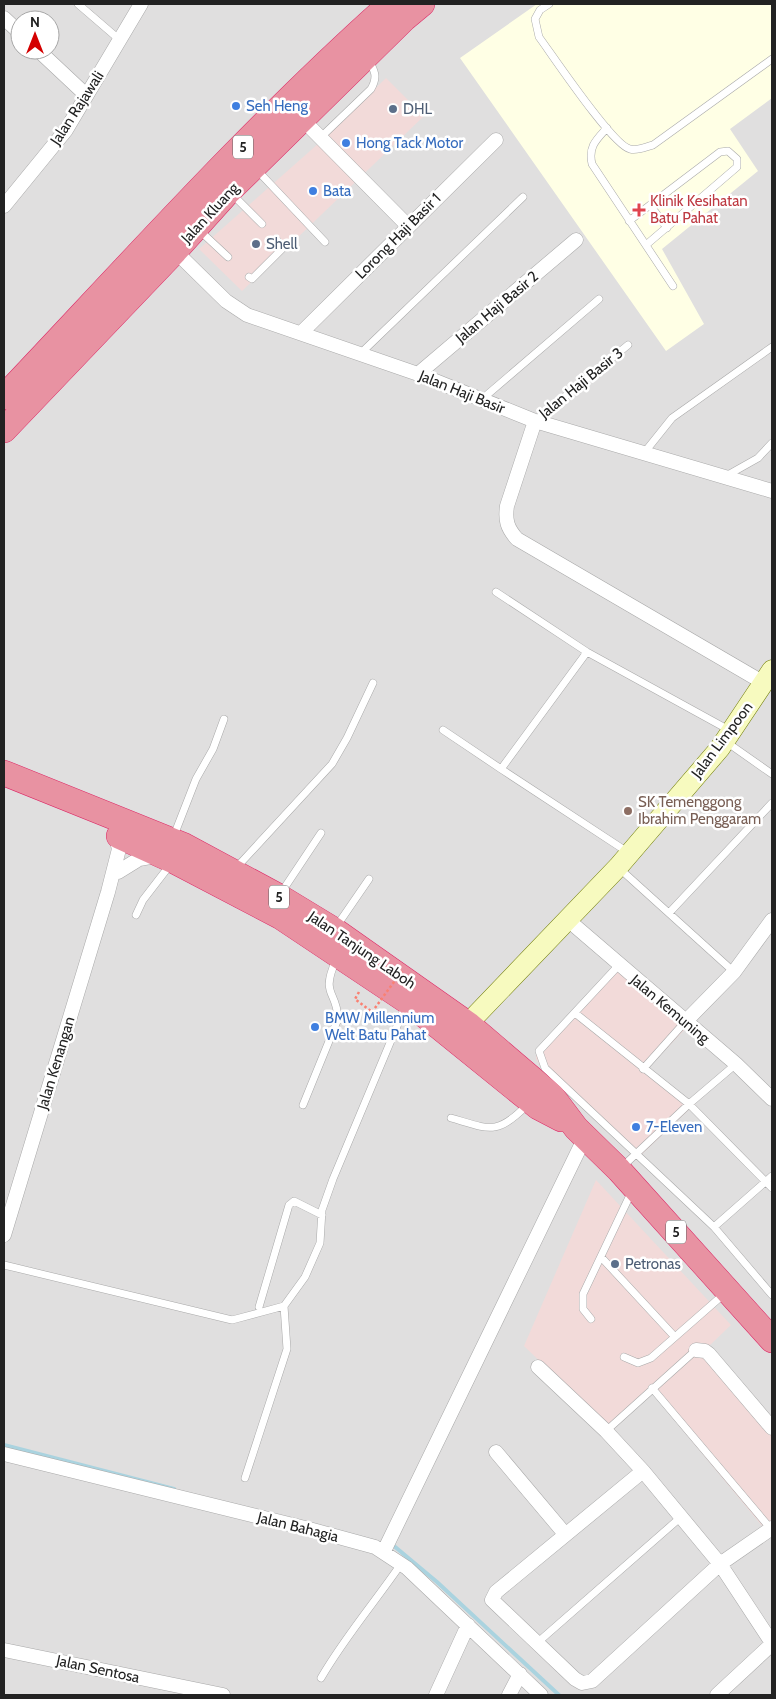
<svg xmlns="http://www.w3.org/2000/svg" width="776" height="1699" font-family="Cabin,sans-serif">
<style>
.residential{fill:#e0dfdf;fill-rule:evenodd}
.commercial{fill:#f2dad9}
.education{fill:#ffffe5}
.lines{fill:none;stroke-linecap:round;stroke-linejoin:round}
.stream{stroke:#aad3df;stroke-width:4}
.lane-casing{stroke:#a9a9a9;stroke-width:8}
.street-casing{stroke:#a9a9a9;stroke-width:15}
.secondary-casing{stroke:#707d05;stroke-width:21}
.highway-casing{stroke:#dc2a67;stroke-width:26}
.path{stroke:#fa8072;stroke-width:2.5;stroke-dasharray:2.5 2.5;stroke-linecap:butt}
.lane{stroke:#fff;stroke-width:7}
.street{stroke:#fff;stroke-width:14}
.secondary{stroke:#f7fabf;stroke-width:20}
.highway{stroke:#e892a2;stroke-width:25}
.path-bridge{stroke:#fa8072;stroke-width:2.5;stroke-dasharray:2.5 2.5;stroke-linecap:butt}
.shop-dot{fill:#3f7fe0;stroke:#fff;stroke-width:2}
.service-dot{fill:#5c6f8a;stroke:#fff;stroke-width:2}
.health-dot{fill:#e0444e;stroke:#fff;stroke-width:2}
.education-dot{fill:#8d6e63;stroke:#fff;stroke-width:2}
.labels{text-anchor:middle;stroke-width:5;stroke-linejoin:round;paint-order:stroke}
.shield{fill:#fff;stroke:#646464;stroke-width:1}
.shield-label{font-size:14px;font-weight:bold;fill:#222}
.shop-label{font-size:15px;fill:#366cbe;stroke:#fff;text-anchor:start}
.street-label{font-size:15px;fill:#222;stroke:#fff}
.service-label{font-size:15px;fill:#4e5e75;stroke:#fff;text-anchor:start}
.health-label{font-size:15px;fill:#be3a42;stroke:#fff;text-anchor:start}
.education-label{font-size:15px;fill:#785e54;stroke:#fff;text-anchor:start}
</style>
<rect width="100%" height="100%" fill="#f2efe9"/>
<path class="residential" d="M4 4H772V1695H4ZM20 20H50V50H20Z"/>
<path class="commercial" d="M386 78 424 116 242 291 199 249 319 143Z
M620 960 692 1022 648 1068 695 1104 638 1158 543 1070 536 1059V1051Z
M596 1180 731 1325 709 1346 772 1422V1538L652 1393 612 1431 524 1346Z"/>
<path class="education" d="M537 4H772V98L730 129 758 171 662 249 704 324 666 351 460 58Z"/>
<g class="lines">
<path class="stream" d="M4 1445 174 1489
M389 1544 394 1546 437 1582 559 1695"/>
<defs>
<path id="lane" d="M78 4 121 41
M549 4 540 10 535 19 539 37C553 56 613 146 630 149 638 151 645 147 653 145L772 59
M607 128C596 140 588 147 592 164L673 286
M320 138 371 89C378 77 375 71 368 59
M256 169 325 242
M231 193 262 224
M650 205 667 228
M629 221 720 152 728 151 737 159V167L646 245
M199 230 228 257
M249 277 252 279 283 248 276 239
M361 353 523 197
M481 400 599 299
M535 421 628 345
M644 453 672 418 772 347
M726 476 758 458 772 443
M496 592 587 652 729 730
M587 652 501 769 629 853
M443 730 501 769
M725 741 772 774
M173 838 196 779 213 749 224 719
M236 868 332 764 347 738 373 683
M620 869 734 972
M281 893 321 833
M669 913 772 803
M136 915 143 900 170 865
M336 927 369 879
M619 965 539 1051 545 1068 714 1227 772 1295
M575 1013 689 1104 772 1188
M643 1069 685 1022
M303 1105 338 1019C337 990 320 996 336 960
M451 1118C489 1129 497 1136 527 1105
M621 1168 689 1104 736 1064
M714 1227 772 1176
M601 1257 675 1337
M4 1265 232 1320 284 1306 305 1277 320 1243 322 1210 333 1179 405 1007
M259 1307 289 1205 294 1201 322 1215
M591 1319 583 1309V1294L632 1191
M624 1357 638 1363 651 1358 724 1294
M652 1388 771 1529
M606 1431 696 1350
M245 1478 287 1349 284 1306
M537 1643 681 1517
M321 1678C344 1638 375 1602 401 1564"/>
<path id="street" d="M4 18 20 33
M38 50 86 95
M303 120 408 226
M4 206 66 130 141 4
M175 251 226 301 247 315 418 374 535 421 772 491
M301 333 496 140
M418 374 576 240
M535 421 507 506C505 520 507 528 517 539L764 683
M118 872 139 859 156 856
M568 920 736 1064 772 1099
M685 1022 734 972 772 920
M4 1235 108 892 119 849 115 834
M696 1350 705 1351 709 1354 772 1428
M538 1367 606 1431 643 1471 720 1564 772 1643
M496 1452 565 1534
M4 1454 309 1529 375 1547 407 1568 541 1695
M643 1471 496 1592 492 1600 575 1679 582 1683 592 1681 720 1564 772 1528
M384 1551 585 1137
M4 1650 223 1695
M436 1695 468 1625
M509 1695 520 1674
M717 1695 772 1644"/>
<path id="secondary" d="M457 1035 618 867 720 748 772 670"/>
<path id="highway" d="M4 397C130 264 253 126 390 4
M4 430 175 251 229 191 404 19 422 4
M4 773 183 845 278 896 334 930 469 1025 552 1096 576 1128 619 1170 772 1340
M119 836 174 861 281 917 407 1001 538 1107 561 1119"/>
</defs>
<use href="#lane" class="lane-casing"/>
<use href="#street" class="street-casing"/>
<use href="#secondary" class="secondary-casing"/>
<use href="#highway" class="highway-casing"/>
<path class="path" d="M359 992 355 999 372 1012"/>
<use href="#lane" class="lane"/>
<use href="#street" class="street"/>
<use href="#secondary" class="secondary"/>
<use href="#highway" class="highway"/>
<path class="path-bridge" d="M372 1012 402 971"/>
</g>
<g class="shop-dot">
<circle cx="236" cy="106" r="5"/>
<circle cx="346" cy="143" r="5"/>
<circle cx="313" cy="191" r="5"/>
<circle cx="315" cy="1027" r="5"/>
<circle cx="636" cy="1127" r="5"/>
</g>
<g class="service-dot">
<circle cx="393" cy="109" r="5"/>
<circle cx="256" cy="244" r="5"/>
<circle cx="615" cy="1264" r="5"/>
</g>
<path class="health-dot" d="M636.5 202.5h5v5h5v5h-5v5h-5v-5h-5v-5h5z"/>
<circle class="education-dot" cx="628" cy="811" r="5"/>
<g class="labels">
<g class="shield">
<rect x="233" y="135.5" width="20" height="23" rx="4"/>
<rect x="269" y="885.5" width="20" height="23" rx="4"/>
<rect x="666" y="1220.5" width="20" height="23" rx="4"/>
</g>
<g class="shield-label">
<text x="243" y="152">5</text>
<text x="279" y="902">5</text>
<text x="676" y="1237">5</text>
</g>
<g class="shop-label">
<text x="246" y="111">Seh Heng</text>
<text x="356" y="148">Hong Tack Motor</text>
<text x="323" y="196">Bata</text>
<text x="325" y="1023">BMW Millennium<tspan x="325" dy="17">Welt Batu Pahat</tspan></text>
<text x="646" y="1132">7-Eleven</text>
</g>
<g class="street-label">
<text transform="translate(77 108) rotate(-57)" y="5">Jalan Rajawali</text>
<text transform="translate(210 213) rotate(-47)" y="5">Jalan Kluang</text>
<text transform="translate(398 236) rotate(-45)" y="5">Lorong Haji Basir 1</text>
<text transform="translate(497 307) rotate(-40)" y="5">Jalan Haji Basir 2</text>
<text transform="translate(581 383) rotate(-39)" y="5">Jalan Haji Basir 3</text>
<text transform="translate(462 392) rotate(22)" y="5">Jalan Haji Basir</text>
<text transform="translate(722 740) rotate(-53)" y="5">Jalan Limpoon</text>
<text transform="translate(362 950) rotate(34)" y="5">Jalan Tanjung Laboh</text>
<text transform="translate(670 1009) rotate(40)" y="5">Jalan Kemuning</text>
<text transform="translate(56 1063) rotate(-73)" y="5">Jalan Kenangan</text>
<text transform="translate(298 1527) rotate(14)" y="5">Jalan Bahagia</text>
<text transform="translate(98 1669) rotate(12)" y="5">Jalan Sentosa</text>
</g>
<g class="service-label">
<text x="403" y="114">DHL</text>
<text x="266" y="249">Shell</text>
<text x="625" y="1269">Petronas</text>
</g>
<g class="health-label">
<text x="650" y="206">Klinik Kesihatan<tspan x="650" dy="17">Batu Pahat</tspan></text>
</g>
<g class="education-label">
<text x="638" y="807">SK Temenggong<tspan x="638" dy="17">Ibrahim Penggaram</tspan></text>
</g>
</g>
<rect width="776" height="1699" fill="none" stroke="#222222" stroke-width="10"/>
<g transform="translate(35 35)"><circle r="24" fill="#ffffff" stroke="#a7a7a7"/>
<path d="M0-4L9 19L0 12L-9 19Z" fill="#d40000"/>
<text y="-8" font-size="14" font-weight="bold" text-anchor="middle" fill="#222222">N</text>
</g>
</svg>
